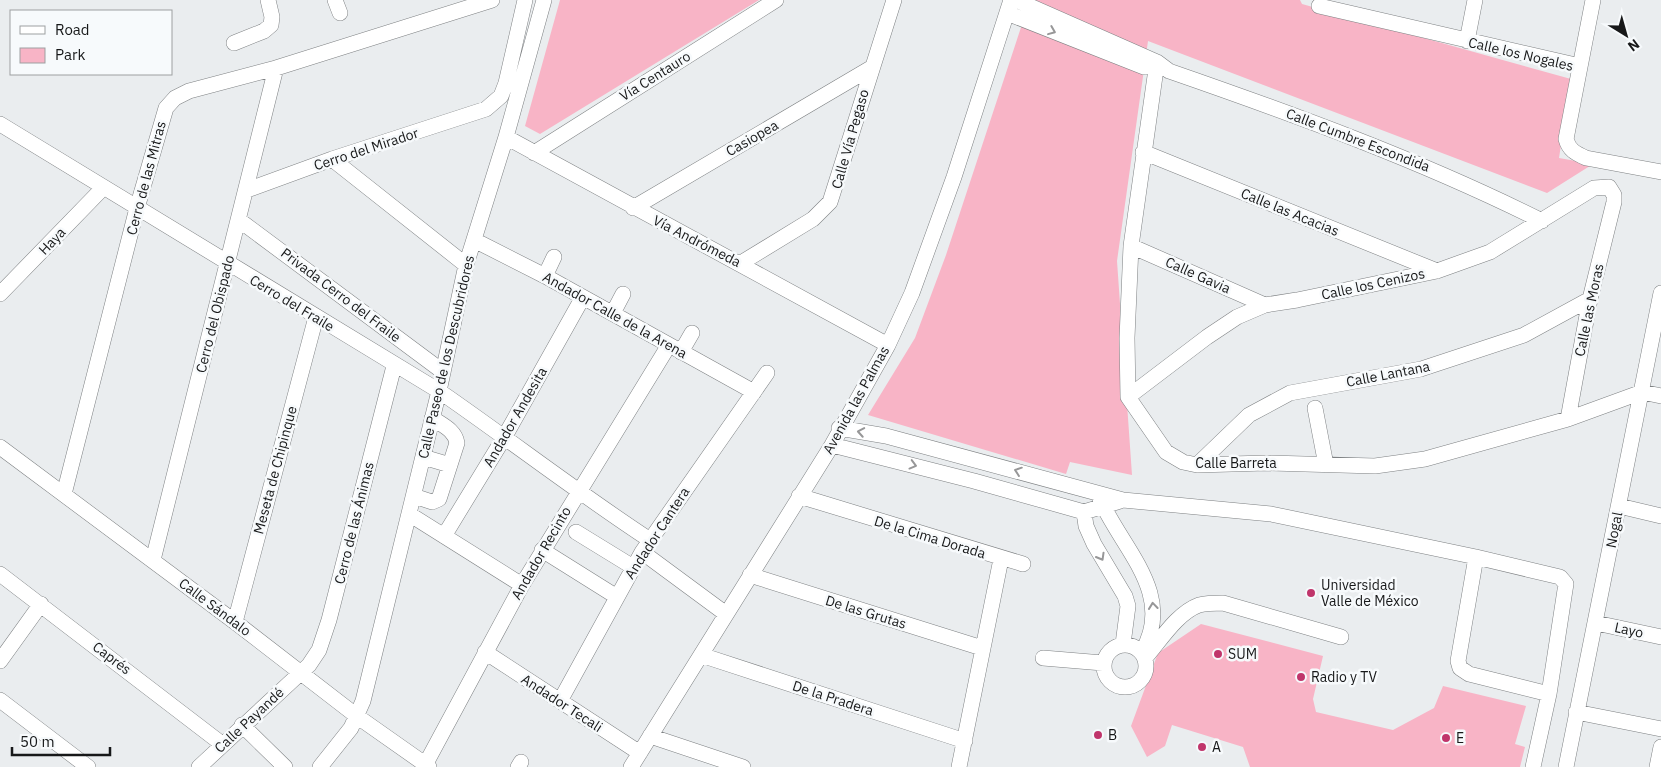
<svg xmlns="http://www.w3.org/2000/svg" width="1661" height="767" font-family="'IBM Plex Sans',sans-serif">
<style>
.green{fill:#f8b4c6}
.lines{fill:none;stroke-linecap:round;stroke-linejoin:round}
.minor-casing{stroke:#7e8183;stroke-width:16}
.minor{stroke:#fff;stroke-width:15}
.oneway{stroke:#979798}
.poi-dot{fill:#c0356b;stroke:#f7fafc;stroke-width:2}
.labels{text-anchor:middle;stroke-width:5;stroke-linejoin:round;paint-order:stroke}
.street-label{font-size:14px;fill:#171819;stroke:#f7fafc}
.poi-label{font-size:14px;fill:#171819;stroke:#f7fafc;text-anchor:start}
</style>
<rect width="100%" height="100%" fill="#eaedef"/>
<path class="green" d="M560 0H759L540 134 525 126Z
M1030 0H1300L1302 4 1571 79 1559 158 1593 164 1547 193 1148 41 1117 261 1132 475 1070 462 1066 474 868 415 915 338 946 255Z
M1201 624 1323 656 1313 699 1316 712 1393 730 1434 708 1443 686 1526 706 1515 744 1525 747 1520 767H1250L1243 747 1172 725 1165 746 1147 757 1131 726 1158 653Z"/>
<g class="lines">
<defs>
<path id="minor" d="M335 0 340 13
M1016 0 1157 62 1169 71C1296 115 1422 161 1542 221
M1593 0 1566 139C1569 150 1575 153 1586 158L1661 172
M1319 6 1580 66
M1007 13 1144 67
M1467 41 1475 0
M234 43 264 31 271 25 272 17 268 0
M1157 62 1131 246 1127 338 1128 397 1166 452 1183 462 1197 465 1266 463 1375 466 1425 459 1568 419 1642 392 1661 396
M0 124 439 391C510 440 578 493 650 540
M506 137 888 345
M1143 152 1437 271
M534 153 776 0
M332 159 466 265
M247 190 332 159 486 109 501 96 506 83 525 0
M633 208 871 68
M239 220 442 371
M474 240 545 276 754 392
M1131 246 1265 305
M741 263 813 219 830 202 894 0
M545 276 554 257
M0 294 103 188
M613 313 623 294
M681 352 692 333
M1128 397 1207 337 1237 317 1265 305 1297 300 1437 271 1490 252 1594 188 1609 187 1614 195V202L1590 299 1568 419
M1315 408 1326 465
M839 428 886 436 1123 500 1271 514 1476 557 1560 577 1566 584 1565 590 1549 694 1533 767
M832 445 974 481 1084 512 1120 501
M0 447 235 622 358 717 429 767
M423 457 450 465
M1197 465 1249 415 1290 393 1421 369 1524 335 1590 299
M64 494 137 208 166 108 175 98 189 91 276 68 492 0
M414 496 432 502 439 499 457 443C455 430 442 425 432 418
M799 496 1023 564
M1100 499C1122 549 1176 594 1142 652
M1619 506 1661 516
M1084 512 1086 526 1094 544 1125 596 1128 606 1123 644
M409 514 522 585
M576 532 633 567
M444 536 505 436 583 297
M542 550 617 597
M642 552 726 614
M1476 557 1458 661 1460 668 1469 674 1549 694
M153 560 276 68
M0 574 222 744
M750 575 982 648
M235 622 316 317
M1596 623 1661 637
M1104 666a21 21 0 1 1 42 0a21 21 0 1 1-42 0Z
M485 652 640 753
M701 655 965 741
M1043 658 1103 663
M1145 658C1160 641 1177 613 1199 605 1207 603 1215 603 1223 603L1341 637
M0 661 41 604
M0 700 88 767
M560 701 642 552 767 373
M1576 712 1661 729
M242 725 285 767
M650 736 743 767
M199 767 309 665 319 650 329 620 394 366
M320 767 351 728 363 701 439 391 466 265 506 137 544 0
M424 767 522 585 669 345
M518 767 521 762
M631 767 832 445 888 345 912 293 954 177 1011 0
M959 767 1001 559
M1566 767 1661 293
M1657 767 1661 747"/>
</defs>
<use href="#minor" class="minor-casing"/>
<use href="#minor" class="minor"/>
</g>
<defs><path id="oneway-chevron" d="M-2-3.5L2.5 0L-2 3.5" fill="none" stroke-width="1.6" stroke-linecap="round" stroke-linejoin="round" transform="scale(1.25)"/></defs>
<g class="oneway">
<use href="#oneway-chevron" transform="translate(1052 31) rotate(22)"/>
<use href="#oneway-chevron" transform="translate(861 432) rotate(-170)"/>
<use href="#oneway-chevron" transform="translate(913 465) rotate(15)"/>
<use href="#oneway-chevron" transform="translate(1018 471) rotate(-161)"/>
<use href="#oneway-chevron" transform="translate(1101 557) rotate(60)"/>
<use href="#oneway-chevron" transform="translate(1153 606) rotate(-96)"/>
</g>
<g class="poi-dot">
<circle cx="1311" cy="593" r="5"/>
<circle cx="1218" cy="654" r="5"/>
<circle cx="1301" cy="677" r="5"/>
<circle cx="1098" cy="735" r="5"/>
<circle cx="1446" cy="738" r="5"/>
<circle cx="1202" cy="747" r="5"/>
</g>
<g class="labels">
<g class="street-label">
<text transform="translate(1521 54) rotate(13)" y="5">Calle los Nogales</text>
<text transform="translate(655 76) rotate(-32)" y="5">Vía Centauro</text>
<text transform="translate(752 138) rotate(-30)" y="5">Casiopea</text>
<text transform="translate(850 139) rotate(-74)" y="5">Calle Vía Pegaso</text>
<text transform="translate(1358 140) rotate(21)" y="5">Calle Cumbre Escondida</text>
<text transform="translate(366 149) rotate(-18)" y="5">Cerro del Mirador</text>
<text transform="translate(146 178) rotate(-75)" y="5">Cerro de las Mitras</text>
<text transform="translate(1290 212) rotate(22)" y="5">Calle las Acacias</text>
<text transform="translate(52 241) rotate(-46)" y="5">Haya</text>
<text transform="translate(697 241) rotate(27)" y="5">Vía Andrómeda</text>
<text transform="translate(1198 275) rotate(24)" y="5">Calle Gavia</text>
<text transform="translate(1373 284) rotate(-12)" y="5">Calle los Cenizos</text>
<text transform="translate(341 295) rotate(37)" y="5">Privada Cerro del Fraile</text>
<text transform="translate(292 303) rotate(31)" y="5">Cerro del Fraile</text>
<text transform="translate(1589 310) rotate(-78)" y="5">Calle las Moras</text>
<text transform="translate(215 314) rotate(-76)" y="5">Cerro del Obispado</text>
<text transform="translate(615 315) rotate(29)" y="5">Andador Calle de la Arena</text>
<text transform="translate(446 357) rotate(-77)" y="5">Calle Paseo de los Descubridores</text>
<text transform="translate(1388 374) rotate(-11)" y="5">Calle Lantana</text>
<text transform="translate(856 400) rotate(-61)" y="5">Avenida las Palmas</text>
<text transform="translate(515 417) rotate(-60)" y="5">Andador Andesita</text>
<text x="1236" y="468">Calle Barreta</text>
<text transform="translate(275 470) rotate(-75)" y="5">Meseta de Chipinque</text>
<text transform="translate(354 523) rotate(-76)" y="5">Cerro de las Ánimas</text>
<text transform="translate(1614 530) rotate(-79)" y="5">Nogal</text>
<text transform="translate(657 533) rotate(-57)" y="5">Andador Cantera</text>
<text transform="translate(930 537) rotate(17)" y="5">De la Cima Dorada</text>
<text transform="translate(541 553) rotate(-60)" y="5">Andador Recinto</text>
<text transform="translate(215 607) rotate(37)" y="5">Calle Sándalo</text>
<text transform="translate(866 612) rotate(17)" y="5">De las Grutas</text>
<text transform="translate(1629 630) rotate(12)" y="5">Layo</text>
<text transform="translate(112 658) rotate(37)" y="5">Caprés</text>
<text transform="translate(833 698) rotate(18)" y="5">De la Pradera</text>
<text transform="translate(562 703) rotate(33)" y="5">Andador Tecali</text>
<text transform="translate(249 720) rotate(-43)" y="5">Calle Payandé</text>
</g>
<g class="poi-label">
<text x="1321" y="590">Universidad<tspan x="1321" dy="16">Valle de México</tspan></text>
<text x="1228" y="659">SUM</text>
<text x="1311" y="682">Radio y TV</text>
<text x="1108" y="740">B</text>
<text x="1456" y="743">E</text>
<text x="1212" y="752">A</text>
</g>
</g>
<rect x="10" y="10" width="162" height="65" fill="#f7fafc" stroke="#9da0a1"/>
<rect x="20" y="26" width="25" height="8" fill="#ffffff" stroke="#9da0a1"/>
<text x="55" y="35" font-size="15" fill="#171819">Road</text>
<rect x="20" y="48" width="25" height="15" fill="#f8b4c6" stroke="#9da0a1"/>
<text x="55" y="60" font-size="15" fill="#171819">Park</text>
<g transform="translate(1626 35) rotate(143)" stroke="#f7fafc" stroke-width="4" paint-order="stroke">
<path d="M0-4L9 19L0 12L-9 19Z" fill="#171819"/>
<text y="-8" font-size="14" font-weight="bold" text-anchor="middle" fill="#171819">N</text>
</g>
<path d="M12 747v8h98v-8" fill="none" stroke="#171819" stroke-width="2.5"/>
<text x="20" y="747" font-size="15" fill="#171819" stroke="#f7fafc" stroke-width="4" paint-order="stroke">50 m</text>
</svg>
